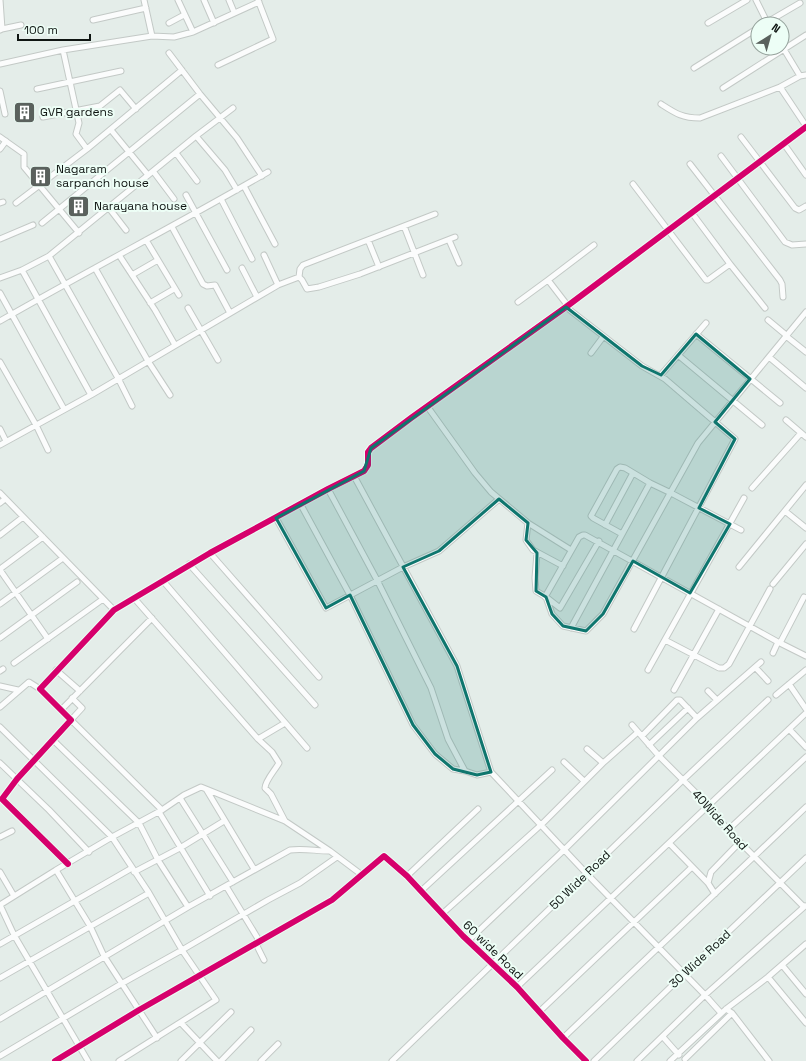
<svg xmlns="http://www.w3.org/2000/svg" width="806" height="1061" font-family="'Space Grotesk',sans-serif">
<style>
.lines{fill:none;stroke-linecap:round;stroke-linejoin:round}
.street-casing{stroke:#c3c9c6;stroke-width:7}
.street{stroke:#fbfcfc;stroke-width:5}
.cycleway-casing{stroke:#edfef6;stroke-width:8}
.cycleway{stroke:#d6006c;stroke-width:6}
.marked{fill:#0f766e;fill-opacity:0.2;stroke:#0f766e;stroke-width:3;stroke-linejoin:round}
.labels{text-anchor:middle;stroke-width:4;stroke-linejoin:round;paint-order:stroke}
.poi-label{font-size:12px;fill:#0f1512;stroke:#edfef6;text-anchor:start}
.street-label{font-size:12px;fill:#0f1512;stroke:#edfef6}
</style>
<rect width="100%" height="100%" fill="#e4ede9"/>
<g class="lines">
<defs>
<path id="street" d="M0 0 2 29 0 30
M144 0 152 36
M178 0 193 32
M204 0 214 23
M229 0 234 12
M756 0 768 24
M93 20 146 8
M169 23 184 15
M708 23 747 0
M764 24 800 3
M2 29 21 25
M782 46 800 76
M63 50 79 123 76 134 87 149
M169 53 200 94 237 138 262 176
M0 64 63 50 152 36 174 37 193 32 259 2
M218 65 273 39 258 0
M694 68 758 28
M780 87 806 126
M723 88 806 35
M37 89 121 71
M0 91 5 114
M661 104C675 113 682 118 700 118L780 87 800 76 806 75
M43 117 100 106 120 90 136 109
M111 130 148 175
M196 136 225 170 237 190
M0 137 24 154V167L79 233
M741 137 795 208 799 210 806 206
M784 144 806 175
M0 149 6 141
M176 153 197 181
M721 156 785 242 792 245 806 244
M690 164 780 280 782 284 783 297
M153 171 174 199
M633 184 706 280H708L730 264
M244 186 275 244
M186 195 227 270
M221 199 252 259
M0 203 3 202
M16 203 87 149 182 70
M109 208 126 230
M692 213 730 264 765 308
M42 223 200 94
M404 226 423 275
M172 227 203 284 207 286 215 285 230 313
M0 239 33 225
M146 240 179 295
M368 240 379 267
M449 240 459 263
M119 255 155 310 175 345
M264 255 278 285
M49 256 118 378 132 406
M95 268 148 361 170 395
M242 268 257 297
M22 270 91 395
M132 275 158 260
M299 277 302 280 307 289 319 287 360 274 455 237
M299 277 300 269 303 265 435 214
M0 278 22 270 49 256 196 136 233 108
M548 280 568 306
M0 293 64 409
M518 302 548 280 594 245
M150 303 174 289
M566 307 642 366 665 379 735 439 634 629
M188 308 218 360
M768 320 786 335
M0 321C89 270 180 223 268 172
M696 334 780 403
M786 336 806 352
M591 353 603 337
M678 355 762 425
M769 357 806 388
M0 362 36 425 48 450
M660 376 706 323
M427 406 475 473 491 492 528 523 526 540 533 550 563 566
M786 420 806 437
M0 429 6 441
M0 445 91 395 278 285 299 277
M354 476 457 666 491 772
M752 488 801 433
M328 489 377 580 431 688 448 739 465 771 477 775 491 772 587 874 705 995 721 1013
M0 493 114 610
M0 503 5 499
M301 505 350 595 413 725 435 754 453 769 465 771
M785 511 806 528
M276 518 326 608 403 567 439 551 499 499
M528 523 571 550
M605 525 633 473
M622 534 593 518 591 516 617 469 620 467 625 468 650 483 671 493 741 530
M0 535 23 517
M210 553 319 677
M537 553 535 578 536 591 546 597 552 614 563 626 586 631 603 614 698 443 806 312
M189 564 315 705
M739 567 806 485
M0 569 43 537
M0 570 48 639
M163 581 307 748
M773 584 806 544
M545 597 579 537 583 535H585L778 642 806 656
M546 597 560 608 599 541
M134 598 258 739 272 752 279 763C275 770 265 781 265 788L271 794 285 821
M0 604 63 558
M571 628 650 483
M0 638 77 582
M665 640 719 668H724L729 664 770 589
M780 643 804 597
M773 653 778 642
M14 663 103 599
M755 667 768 681
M56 670 80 691
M648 670 744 498
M0 671 3 669
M789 684 806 709
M0 686 18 690
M674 690 719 609
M708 691 717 700
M776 695 806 670
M72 698 82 708 71 720 162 810
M0 707 29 682 40 689
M61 710 152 618
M632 725 659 756 708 805 728 830 804 907
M0 727 112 837 149 893 182 950 216 1000 119 1061
M789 729 806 747
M642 736 677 700H680L697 718
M258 739 285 723
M53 740 139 823 158 860 188 907
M649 745 688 708
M587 749 603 763
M564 762 584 781
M0 763 49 810 89 852
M206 789 285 821 330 851 362 875
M180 798 233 882
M159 812 210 896
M728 830 806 757
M0 837 12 831
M669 843 708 883
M68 864 2 799 17 779 71 720 40 689 114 610 210 553 328 489 364 471 368 465V452L371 448 411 418 566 307 806 127
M56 870 90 926 104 956 157 1038
M0 872 14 896
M134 872 180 848 224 821
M407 876 478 809
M226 886 260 942
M421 891 552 770
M715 894 708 883 711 872 740 842
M0 905 56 870 112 837 162 810 184 795 201 787 206 789 254 869
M0 905 14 935 88 1061
M442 914 542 824 603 763 638 732
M468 941 565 849 697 718 761 662
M0 944 132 868
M256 944 264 960
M782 965 806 994
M768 977 806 1023
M0 978 149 893
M517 987 806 713
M726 1009 732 1013 769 1061
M539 1012 692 867
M0 1019 188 907 290 850C303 848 316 851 330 851
M181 1023 217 1061
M663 1037 679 1055
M563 1038 806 807
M0 1056 121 984 182 950 268 900 300 883 337 857
M685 1059 732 1013
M55 1061 139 1010 332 900 384 856 407 876 463 936 517 987 563 1038 586 1061
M181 1061 231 1012
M221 1061 251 1030
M261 1061 278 1044
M392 1061 683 780 768 700
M594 1061 684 974 806 858
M637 1061 705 995 805 906
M670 1061 726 1009 768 977 806 944"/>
</defs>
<use href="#street" class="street-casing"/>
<use href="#street" class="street"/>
<defs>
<path id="cycleway" d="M68 864 2 799 17 779 71 720 40 689 114 610 210 553 328 489 364 471 368 465V452L371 448 411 418 566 307 806 127
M55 1061 139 1010 332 900 384 856 407 876 463 936 517 987 563 1038 586 1061"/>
</defs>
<use href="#cycleway" class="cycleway-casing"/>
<use href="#cycleway" class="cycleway"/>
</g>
<path class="marked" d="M566 307 642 366 661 375 696 334 750 379 715 422 735 439 699 508 730 524 690 593 633 561 603 614 586 631 563 626 552 614 546 597 536 591 537 553 526 540 528 523 499 499 439 551 403 567 457 666 491 772 477 775 453 769 435 754 413 725 350 595 326 608 276 518 364 471 371 448Z"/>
<defs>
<symbol id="building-square" viewBox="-11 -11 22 22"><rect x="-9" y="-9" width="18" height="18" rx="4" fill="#5a615d" stroke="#edfef6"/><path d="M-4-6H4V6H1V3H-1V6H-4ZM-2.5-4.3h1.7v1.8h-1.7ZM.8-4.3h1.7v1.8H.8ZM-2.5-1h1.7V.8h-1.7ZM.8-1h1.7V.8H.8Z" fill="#fff"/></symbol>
</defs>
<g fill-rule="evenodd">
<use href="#building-square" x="12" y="100" width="25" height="25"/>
<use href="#building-square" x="28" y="164" width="25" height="25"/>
<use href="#building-square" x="66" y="194" width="25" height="25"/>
</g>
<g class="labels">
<g class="poi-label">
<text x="40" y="116">GVR gardens</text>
<text x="56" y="173">Nagaram<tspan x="56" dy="14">sarpanch house</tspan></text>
<text x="94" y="210">Narayana house</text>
</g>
<g class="street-label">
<text transform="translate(720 820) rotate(48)" y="4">40Wide Road</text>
<text transform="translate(580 880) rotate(-44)" y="4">50 Wide Road</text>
<text transform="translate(493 950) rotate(44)" y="4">60 wide Road</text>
<text transform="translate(700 959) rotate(-43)" y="4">30 Wide Road</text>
</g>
</g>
<g transform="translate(770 36) rotate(37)"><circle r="19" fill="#edfef6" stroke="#94a19b"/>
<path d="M0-3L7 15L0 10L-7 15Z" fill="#5a615d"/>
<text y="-6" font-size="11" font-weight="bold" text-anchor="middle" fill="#0f1512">N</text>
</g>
<path d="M18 34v6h72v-6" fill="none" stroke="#0f1512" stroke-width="2"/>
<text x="24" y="34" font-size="12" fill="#0f1512" stroke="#edfef6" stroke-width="3" paint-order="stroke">100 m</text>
</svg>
